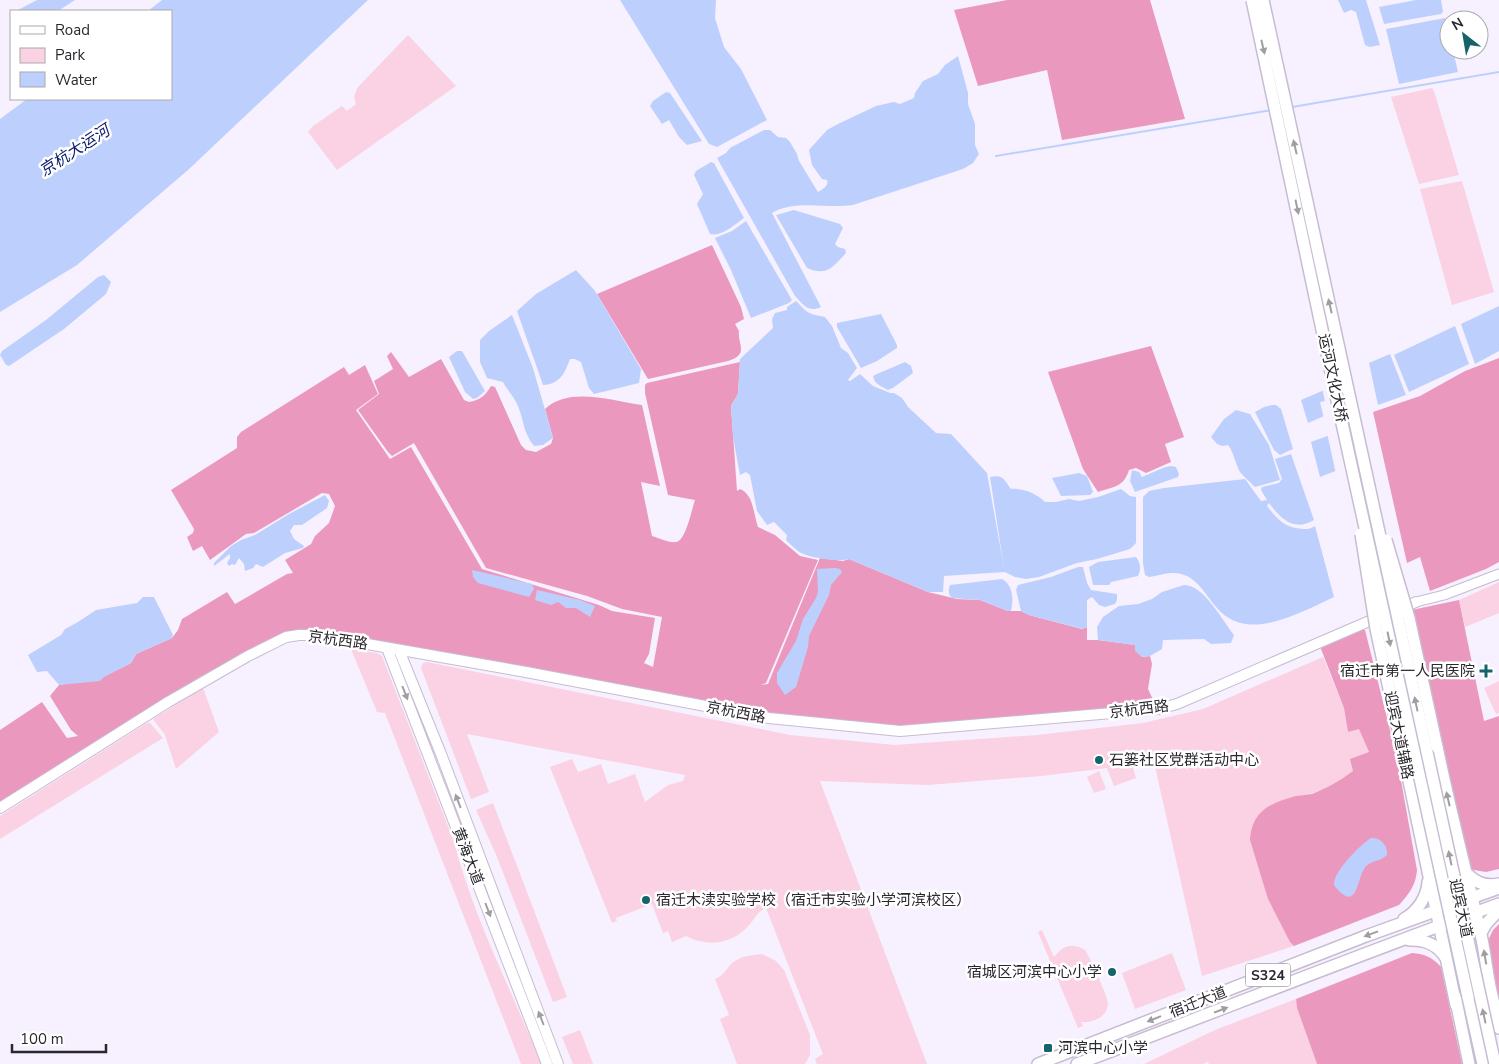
<svg xmlns="http://www.w3.org/2000/svg" width="1499" height="1064" font-family="'Nunito Sans','Noto Sans SC',sans-serif">
<style>
.green{fill:#fbd2e3}
.forest{fill:#eb98be}
.water{fill:#bdd0fd}
.pier{fill:#f7f0fe}
.lines{fill:none;stroke-linecap:round;stroke-linejoin:round}
.stream{stroke:#bdd0fd;stroke-width:2}
.tertiary-casing{stroke:#c7bcd2;stroke-width:11}
.secondary-casing{stroke:#c7bcd2;stroke-width:12}
.primary-casing{stroke:#c7bcd2;stroke-width:14}
.trunk-casing{stroke:#c7bcd2;stroke-width:14}
.tertiary{stroke:#fff;stroke-width:9}
.secondary{stroke:#fff;stroke-width:10}
.primary{stroke:#fff;stroke-width:11}
.trunk{stroke:#fff;stroke-width:11}
.primary-bridge-casing{stroke:#c7bcd2;stroke-width:14;stroke-linecap:butt}
.trunk-bridge-casing{stroke:#c7bcd2;stroke-width:14;stroke-linecap:butt}
.primary-bridge{stroke:#fff;stroke-width:11}
.trunk-bridge{stroke:#fff;stroke-width:11}
.oneway{fill:#a09ea1}
.poi-dot{fill:#15636b;stroke:#fff;stroke-width:2}
.labels{text-anchor:middle;stroke-width:5;stroke-linejoin:round;paint-order:stroke}
.shield{fill:#fff;stroke:#6b686d;stroke-width:1}
.shield-label{font-size:14px;font-weight:bold;fill:#2b272f}
.street-label{font-size:15px;fill:#2b272f;stroke:#fff}
.poi-label{font-size:15px;fill:#2b272f;stroke:#fff;text-anchor:start}
.water-label{font-size:16px;font-style:italic;fill:#0c1b6c;stroke:#fff}
</style>
<rect width="100%" height="100%" fill="#f7f0fe"/>
<path class="green" d="M408 35 456 86 337 170 308 132 313 126 342 106 347 111 356 104 354 97 357 88Z
M1432 88 1434 91 1459 175 1419 184 1391 97Z
M1462 181 1494 292 1452 305 1420 189Z
M1499 582V613L1465 627 1459 600Z
M351 649 377 653 382 656 454 842C474 919 512 991 541 1064H521L385 713 377 712Z
M1323 657 1344 708 1348 732 1359 728 1369 752C1364 758 1359 765 1353 771 1340 784 1317 794 1298 796L1290 942 1294 946 1202 976 1154 762 1132 764 1136 778 1114 786 1107 768 1041 776 928 785 820 781 927 1064H817L815 1059 823 1054 766 908C758 911 755 918 750 924 733 944 709 948 686 936L672 942 668 931 663 933 652 904 616 918 617 921 612 923 550 767 572 759 578 772 601 764 608 784 635 774 645 802 668 785 683 781 685 775 467 734 489 792 471 799 421 668 423 663 427 662 790 735 895 745 1037 735 1143 723 1203 709Z
M1499 681V713L1496 714 1484 688Z
M203 688 219 732 176 769 165 735 153 719Z
M147 723H150L163 738 0 839V816Z
M1099 771 1106 789 1094 793 1087 777Z
M493 803 567 997 553 1002 497 857 476 810Z
M1042 930 1054 957C1063 946 1071 942 1085 950 1090 957 1108 997 1108 1004 1107 1017 1093 1023 1081 1022L1083 1026 1078 1028 1038 932Z
M1172 953 1186 990 1135 1009 1122 973Z
M762 954 776 961 784 970 810 1035V1055L805 1064H737L720 1019 729 1015 715 979C723 976 725 971 730 965 739 956 751 955 762 954Z
M1296 999 1297 1008 1317 1064H1209L1208 1062 1203 1064H1144L1215 1030Z
M580 1030 593 1064H573L562 1037Z"/>
<path class="forest" d="M1007 0H1150L1185 119 1062 140 1047 70 978 86 954 10Z
M712 245 741 307 744 319 735 324 739 331C737 344 750 354 728 361L648 379 597 294Z
M1151 346 1184 437 1165 444 1171 462 1146 473 1136 468 1129 470C1124 487 1113 487 1098 492L1083 469 1048 372Z
M391 352 409 377 441 359 464 400 469 402C480 400 485 396 491 386L495 387 521 445 526 450 536 452 551 444 553 438 545 409C569 386 612 401 642 405L660 486 641 482 652 536C659 538 669 543 676 542 686 541 692 508 695 500L668 495 645 393V385L647 383 740 362 738 394 731 406 737 491 740 489C754 495 753 513 758 527L775 535 800 556 818 560 766 683 761 685 768 684 820 558 843 561 849 559 928 592 957 599 980 600 1008 611H1021L1029 615 1082 629 1087 627V640H1098L1136 645 1142 657 1150 656 1152 664 1148 689 1156 706 905 728 775 714 298 630 0 805V730L42 702 67 738 78 736 71 730 50 696 59 685 103 677 131 663 136 654 172 638 178 630 182 619 227 592 235 604 287 574 293 573 285 560 311 544 315 536 329 523 335 506 329 494 322 493 254 533 246 534 210 560 202 546 193 551 187 537 193 533 194 529 171 490 237 448V437L241 432 344 367 349 375 365 365 378 394 356 410 390 459 411 447 482 569 599 605 612 611 655 618 649 654 644 663 653 667 662 617 622 609 587 596 486 568 414 443 392 456 388 452 358 410 379 394 374 381 393 369 387 356Z
M1499 358V562L1486 569 1430 591 1420 557 1407 563 1373 412 1420 396 1465 371Z
M1459 600 1484 721 1499 716V869L1486 872 1468 869 1407 611Z
M1360 630H1365L1397 758 1417 870C1416 885 1409 894 1399 905L1294 946 1290 942 1268 899 1250 840C1252 810 1271 803 1296 796 1302 795 1307 795 1312 794 1327 788 1340 781 1353 771L1350 759 1369 752 1359 729 1348 732 1344 708 1321 649 1323 644Z
M1499 924V1018L1486 945 1493 930Z
M1412 953C1425 954 1432 957 1441 967L1462 1064H1317L1297 1008 1296 999Z"/>
<path class="water" d="M37 0H75L58 11H16Z
M162 0H368L188 170 77 265 0 312V119L27 99H171V11H148Z
M620 0H716L715 18 724 47 741 69 767 120 717 147 709 144Z
M1338 0H1366L1380 45 1370 47 1365 45 1356 12 1351 10 1344 13Z
M1416 0H1441L1443 12 1441 14 1384 24 1379 7Z
M1445 18 1449 34V50H1453L1458 72 1399 84 1386 29Z
M958 56 968 93V104L975 124V145L979 154 973 163 963 169 853 205C827 209 796 199 772 213L821 307C808 313 804 305 795 296L717 158 726 153 730 148 764 130H770L778 137 786 138 790 142 797 154 799 161 818 192C823 189 829 186 827 180L822 179 812 165 809 150 827 130 838 124 876 106 894 102 900 104 914 98 915 93 923 81 938 74 945 65Z
M666 92 670 93 702 141 687 145 679 137 669 120 662 124 650 106 653 101Z
M711 162 714 163 744 218C736 224 721 237 710 234L697 204 703 194 694 175 696 171Z
M794 210 840 224 843 228 835 244 838 247 845 249 846 253C834 266 827 277 807 268L776 215Z
M746 221 792 300 789 303 751 318 731 270 715 238 732 231Z
M576 270 595 291 641 369 639 383 594 394 589 388 581 362 575 359H570C565 373 560 384 543 385L517 311 536 294Z
M104 275 111 282 106 294 64 329 9 366 6 365 0 355 2 351 46 320 98 277Z
M796 301C809 314 806 313 825 317L832 326 841 348 848 353 857 368 848 380 850 381 860 374 873 386 890 393H894L902 398 908 407 936 433 951 434 987 473 1004 568 990 477C1003 474 1004 479 1011 489 1023 488 1036 493 1045 502H1056L1069 499 1079 501 1098 497 1121 489 1130 496 1136 497V543L1130 549 1097 559 1077 563 1039 577 1026 579 1015 577 1005 572 944 576 943 592H928L849 559C838 562 807 558 798 551 794 548 790 544 786 540L787 535 774 522 767 525 757 511 750 475 746 472 740 475 733 437 731 406 738 394 740 359 773 328 772 319 775 313 787 310V307Z
M1499 306V351L1475 364 1461 324Z
M881 314 897 345V348L877 361 861 368 837 327V323Z
M512 315 533 368 553 438 543 445 534 446C523 432 524 421 518 406 515 398 507 390 503 382L487 378 480 362V340L489 331Z
M1455 326 1469 364 1409 392 1394 355Z
M457 351H462L485 391 477 398 473 399 465 392 449 357Z
M1390 354 1406 395 1378 405 1369 363Z
M905 362 911 366 913 373 893 388 888 390C881 386 874 384 873 376L877 374Z
M1343 382 1352 404 1308 423 1301 400Z
M1272 405H1276L1281 409 1293 449 1280 455 1274 450 1255 412 1264 407Z
M1236 410 1250 414 1269 445 1280 480 1255 487C1250 482 1244 477 1240 472 1235 463 1234 453 1228 445L1222 446 1217 444 1211 437 1224 419Z
M1352 427 1338 470 1320 477 1311 442Z
M1291 454 1314 520C1294 532 1281 519 1269 503L1267 506C1278 520 1285 528 1303 529 1308 529 1310 529 1315 526L1334 597C1310 608 1274 628 1246 624 1238 623 1228 619 1222 613 1206 599 1198 572 1172 573 1165 573 1157 576 1149 577L1145 575 1143 563V497L1149 491 1164 488 1245 479 1261 501 1267 500 1261 490 1262 487 1279 483 1282 479 1275 459Z
M1171 466 1176 467 1179 474 1178 477 1135 492 1130 481 1132 470 1139 472 1142 477 1165 467Z
M1079 473 1087 476 1093 492 1090 495 1061 496 1052 478Z
M325 495 329 501 327 508 302 525H294L290 531 294 539 304 546 303 548 285 553 263 567 256 564 253 568 245 571 244 564 239 558 235 565 232 564 229 566 227 563 230 558V554L214 566V563L231 546 241 540 255 535 289 514Z
M1136 557C1141 564 1141 569 1138 576L1111 582 1109 585H1093L1089 567 1098 562Z
M1078 567H1083L1087 583 1091 590 1117 594V600L1115 604 1105 607 1099 605 1092 597 1087 600V627L1083 629 1029 615 1021 611 1016 590 1018 585 1051 577Z
M835 568 840 569 842 572 831 585 829 595 809 636 808 647 796 687 785 695 777 683V673L796 641 803 619 816 598 818 592 817 569Z
M472 570 532 584 534 589 529 597 478 583 473 577Z
M1002 579C1013 585 1014 599 1011 611H1008L980 600 952 598C948 594 948 590 950 585Z
M1184 585C1204 585 1222 620 1234 635L1231 643 1211 644 1204 639 1163 640 1162 649 1150 656 1142 657 1135 651V645L1098 640 1097 627 1103 617 1119 606 1138 604 1152 599 1162 592Z
M537 590 580 600 595 606 590 617 576 608H566L558 602 551 605 535 600Z
M143 597H154L173 635 172 638 136 654 131 663 104 677 100 681 59 685 47 671 37 672 28 655 61 635 65 629 78 622 96 610 137 603Z
M1371 838C1381 837 1388 846 1387 855 1380 862 1369 860 1364 869 1357 879 1357 915 1334 885 1333 872 1360 845 1371 838Z"/>
<path class="pier" d="M1342 380 1353 407 1324 419 1320 402 1325 401 1322 388Z
M1352 424 1361 466 1336 474 1327 433Z"/>
<g class="lines">
<path class="stream" d="M1292 107 1499 72
M996 156 1272 110"/>
<defs>
<path id="tertiary" d="M1416 602 1444 595 1499 574"/>
<path id="secondary" d="M1399 609 1416 602
M387 648 547 1064
M399 650 441 754 558 1064
M0 808 168 702 248 656 286 637 299 635H316L526 672 769 718 900 731 1159 709 1177 704 1381 616"/>
<path id="primary" d="M1437 747C1450 809 1465 869 1480 930 1487 958 1487 986 1497 1013
M1404 757 1456 1005
M1465 872C1475 882 1484 887 1499 884
M1404 919C1418 911 1427 897 1428 882
M1481 933 1486 924 1499 910
M1409 940C1425 939 1437 944 1446 958
M1038 1064 1366 936 1499 888
M1077 1064C1218 1011 1358 955 1499 904"/>
<path id="trunk" d="M1455 996 1469 1064
M1468 997 1483 1064
M1494 1005 1499 1028"/>
</defs>
<use href="#tertiary" class="tertiary-casing"/>
<use href="#secondary" class="secondary-casing"/>
<use href="#primary" class="primary-casing"/>
<use href="#trunk" class="trunk-casing"/>
<use href="#tertiary" class="tertiary"/>
<use href="#secondary" class="secondary"/>
<use href="#primary" class="primary"/>
<use href="#trunk" class="trunk"/>
<defs>
<path id="primary-bridge" d="M1361 534 1376 629 1404 757
M1386 540 1409 618 1437 747"/>
<path id="trunk-bridge" d="M1252 0 1338 405 1468 997
M1263 0 1495 1064"/>
</defs>
<use href="#primary-bridge" class="primary-bridge-casing"/>
<use href="#trunk-bridge" class="trunk-bridge-casing"/>
<use href="#primary-bridge" class="primary-bridge"/>
<use href="#trunk-bridge" class="trunk-bridge"/>
</g>
<defs><path id="oneway-solid" d="M-6-.8H1V-3.2L6.5 0L1 3.2V.8H-6Z" transform="scale(1.25)"/></defs>
<g class="oneway">
<use href="#oneway-solid" transform="translate(1263 47) rotate(77)"/>
<use href="#oneway-solid" transform="translate(1295 147) rotate(-103)"/>
<use href="#oneway-solid" transform="translate(1297 207) rotate(78)"/>
<use href="#oneway-solid" transform="translate(1330 306) rotate(-103)"/>
<use href="#oneway-solid" transform="translate(1389 639) rotate(78)"/>
<use href="#oneway-solid" transform="translate(405 693) rotate(69)"/>
<use href="#oneway-solid" transform="translate(1416 704) rotate(-102)"/>
<use href="#oneway-solid" transform="translate(1448 799) rotate(-103)"/>
<use href="#oneway-solid" transform="translate(458 801) rotate(-111)"/>
<use href="#oneway-solid" transform="translate(1450 858) rotate(-102)"/>
<use href="#oneway-solid" transform="translate(488 910) rotate(69)"/>
<use href="#oneway-solid" transform="translate(1371 934) rotate(160)"/>
<use href="#oneway-solid" transform="translate(1485 957) rotate(-100)"/>
<use href="#oneway-solid" transform="translate(1221 1010) rotate(-21)"/>
<use href="#oneway-solid" transform="translate(1484 1016) rotate(-102)"/>
<use href="#oneway-solid" transform="translate(541 1018) rotate(-111)"/>
<use href="#oneway-solid" transform="translate(1154 1019) rotate(158)"/>
</g>
<g class="poi-dot">
<path d="M1483.5 663.5h5v5h5v5h-5v5h-5v-5h-5v-5h5z"/>
<circle cx="1099" cy="760" r="5"/>
<circle cx="646" cy="900" r="5"/>
<circle cx="1112" cy="972" r="5"/>
<rect x="1043" y="1043" width="10" height="10" rx="2.5"/>
</g>
<g class="labels">
<rect class="shield" x="1245.5" y="963.5" width="45" height="23" rx="4"/>
<g class="shield-label">
<text x="1268" y="980">S324</text>
</g>
<g class="street-label">
<text transform="translate(1333 378) rotate(78)" y="5">运河文化大桥</text>
<text transform="translate(338 640) rotate(8)" y="5">京杭西路</text>
<text transform="translate(1139 709) rotate(-7)" y="5">京杭西路</text>
<text transform="translate(736 712) rotate(11)" y="5">京杭西路</text>
<text transform="translate(1399 735) rotate(78)" y="5">迎宾大道辅路</text>
<text transform="translate(468 856) rotate(69)" y="5">黄海大道</text>
<text transform="translate(1461 908) rotate(78)" y="5">迎宾大道</text>
<text transform="translate(1198 1002) rotate(-21)" y="5">宿迁大道</text>
</g>
<g class="poi-label">
<text x="1475" y="676" text-anchor="end">宿迁市第一人民医院</text>
<text x="1109" y="765">石篓社区党群活动中心</text>
<text x="656" y="905">宿迁木渎实验学校（宿迁市实验小学河滨校区）</text>
<text x="1102" y="977" text-anchor="end">宿城区河滨中心小学</text>
<text x="1058" y="1053">河滨中心小学</text>
</g>
<g class="water-label">
<text transform="translate(74 150) rotate(-33)" y="6">京杭大运河</text>
</g>
</g>
<rect x="10" y="10" width="162" height="90" fill="#ffffff" stroke="#aaa9ac"/>
<rect x="20" y="26" width="25" height="8" fill="#ffffff" stroke="#aaa9ac"/>
<text x="55" y="35" font-size="15" fill="#2b272f">Road</text>
<rect x="20" y="48" width="25" height="15" fill="#fbd2e3" stroke="#aaa9ac"/>
<text x="55" y="60" font-size="15" fill="#2b272f">Park</text>
<rect x="20" y="72" width="25" height="15" fill="#bdd0fd" stroke="#aaa9ac"/>
<text x="55" y="85" font-size="15" fill="#2b272f">Water</text>
<g transform="translate(1464 35) rotate(329)"><circle r="24" fill="#ffffff" stroke="#aaa9ac"/>
<path d="M0-4L9 19L0 12L-9 19Z" fill="#15636b"/>
<text y="-8" font-size="14" font-weight="bold" text-anchor="middle" fill="#2b272f">N</text>
</g>
<path d="M12 1044v8h94v-8" fill="none" stroke="#2b272f" stroke-width="2.5"/>
<text x="20" y="1044" font-size="15" fill="#2b272f" stroke="#ffffff" stroke-width="4" paint-order="stroke">100 m</text>
</svg>
